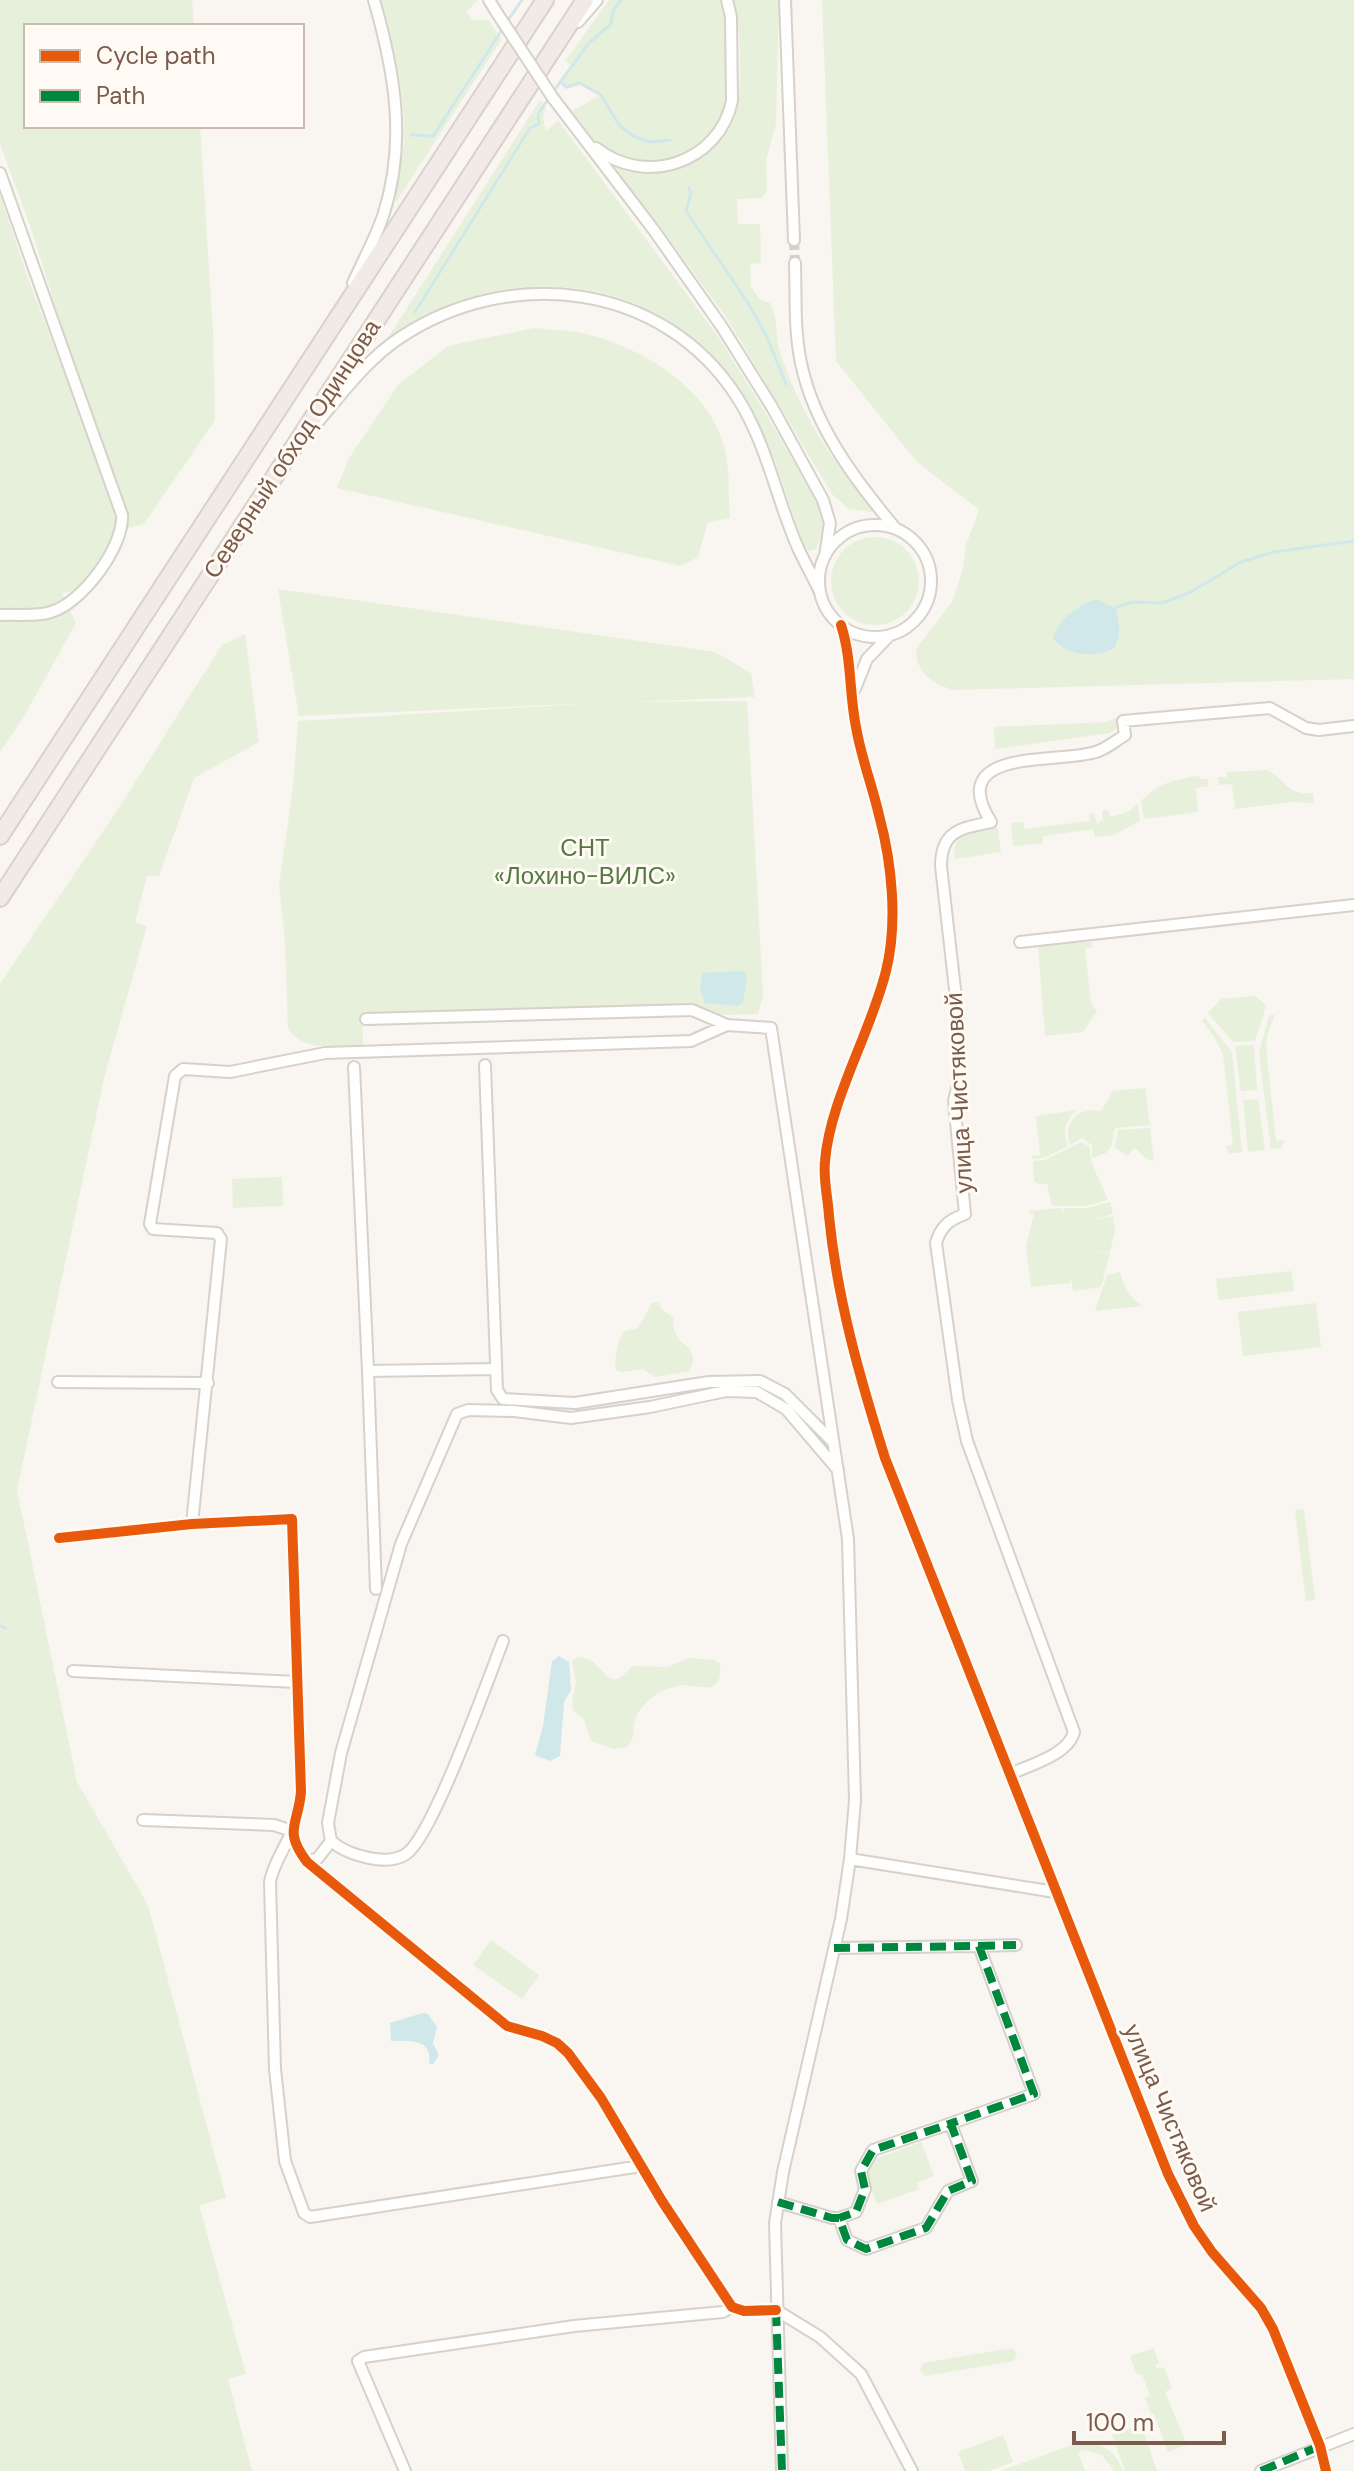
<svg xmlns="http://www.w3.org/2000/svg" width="1354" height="2471" font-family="'DM Sans',sans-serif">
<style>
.green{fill:#e7f0db}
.water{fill:#d0e8ea}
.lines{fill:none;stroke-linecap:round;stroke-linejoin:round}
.stream{stroke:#d0e8ea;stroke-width:3}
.minor-tunnel{stroke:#d9cfc7;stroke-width:10;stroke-dasharray:10 5;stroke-linecap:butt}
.minor-casing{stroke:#d7d1cb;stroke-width:14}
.highway-casing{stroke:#dad1cc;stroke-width:20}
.minor{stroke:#fefefd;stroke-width:10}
.highway{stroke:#f2eae7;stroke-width:16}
.minor-bridge-casing{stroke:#d7d1cb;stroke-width:14;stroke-linecap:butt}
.minor-bridge{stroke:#fefefd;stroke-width:10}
.quiet{stroke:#00873e;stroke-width:8;stroke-dasharray:16 8;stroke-linecap:butt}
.cycleway-casing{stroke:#fffaf3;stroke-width:15}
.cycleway{stroke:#e8590c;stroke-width:10}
.labels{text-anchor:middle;stroke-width:6;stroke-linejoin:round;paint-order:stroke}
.street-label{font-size:24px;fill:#7a5c4d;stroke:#fffaf3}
.park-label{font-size:24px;fill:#537a41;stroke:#fffaf3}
</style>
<rect width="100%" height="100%" fill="#f9f5f0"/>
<path class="green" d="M0 0H192L194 26H26V126H200L213 332 215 420 144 524 123 529 121 525 80 590 62 593 76 623 23 718 0 752V195L30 284 119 515 33 234 0 144Z
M380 0H478L466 12 473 20H489L501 40 396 202C393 186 403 161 404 142 406 94 393 45 380 0Z
M609 0H721C727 19 731 85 726 105 712 154 645 180 604 149 591 139 582 124 572 111L599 96 581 85 566 89 561 84 573 67 565 61Z
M734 0H779L776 124 766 160 767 191 761 198 737 199 738 224H760L761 263 750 264 751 286 759 299 770 303C778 316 775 337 780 352 799 410 831 463 874 507L872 512 849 509 832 494 728 320 661 228 615 171 617 168C661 186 718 162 735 117 743 94 741 23 734 0Z
M822 0H1354V679L953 690C930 682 917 674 916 649L952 602 962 572 966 545 979 510 916 461 836 361Z
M540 100 546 108 543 118 546 131 558 120 719 338 765 412 822 511 823 531 816 549 809 551 804 545C784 490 769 431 735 383 655 268 488 256 384 344Z
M534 328C550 330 568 330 583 333 641 347 711 388 725 450 730 471 728 496 730 518L708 522 698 557 681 566 337 488 349 458 399 384 448 346Z
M831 581a44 44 0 1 1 88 0a44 44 0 1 1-88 0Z
M278 589 715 652 751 673 755 697 631 702 747 701 763 995 758 1014 363 1026V1045C337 1045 302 1053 288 1028L285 941 279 885 293 787 298 721 596 703 299 716Z
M245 634 259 742 194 778 159 876H147L135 923 147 926 105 1074 17 1490 77 1782 148 1905 226 2198 199 2205 246 2374 228 2379 252 2471H0V984L115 814 222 645Z
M1124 713 1125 723 1110 733 995 749 994 727 1108 722Z
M1267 770C1287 780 1285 795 1313 793L1314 803 1292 802 1235 809 1232 784 1219 785 1218 777H1227V772Z
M1199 776 1200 779H1208L1209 786 1196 788 1198 812 1144 819 1141 801C1158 783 1175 779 1199 776Z
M1138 804 1140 821 1114 835 1095 837 1093 829 1043 836V843L1013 846 1011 823 1023 822 1024 829 1090 821 1089 814 1094 813 1097 824 1103 820 1102 811 1108 810 1111 817 1128 812Z
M994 825 998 829 1001 852 955 859 954 848 961 834Z
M1092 942 1093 947 1085 949 1091 1003 1097 1011 1083 1032 1045 1036 1038 945Z
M1256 996 1266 1006 1255 1041 1233 1042 1208 1013 1221 999Z
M1269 1015H1275L1268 1033 1266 1047 1276 1141 1285 1140 1281 1148 1271 1149 1259 1053Z
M1205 1018 1232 1052 1242 1152 1229 1154 1226 1146 1233 1145 1223 1054 1215 1038 1202 1021Z
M1254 1045 1257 1090 1241 1091 1235 1046Z
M1145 1088 1150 1125 1115 1128 1111 1147 1106 1153 1092 1158V1145L1082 1138 1070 1145C1062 1121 1079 1107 1101 1111L1113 1091Z
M1258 1099 1265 1150 1248 1152 1243 1100Z
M1077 1110C1065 1120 1062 1131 1068 1146L1044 1158 1032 1159V1156L1040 1155 1036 1116Z
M1150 1128 1154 1161 1147 1159 1135 1148 1127 1156 1115 1148 1118 1130Z
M1081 1142 1090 1147C1089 1166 1102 1182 1108 1200L1087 1206H1052L1047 1184H1038L1034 1181 1033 1161 1045 1160Z
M282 1177 283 1206 233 1208 232 1179Z
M1110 1202 1113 1214 1089 1221 1113 1216 1115 1231 1110 1252H1093L1110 1253 1101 1287 1073 1291 1071 1278 1070 1283 1031 1287 1026 1246 1034 1214H1029V1211L1060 1208 1065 1214 1063 1208H1087Z
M1291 1271 1294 1291 1219 1300 1216 1279Z
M1120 1272C1123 1287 1130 1298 1143 1306L1095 1311 1107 1275Z
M659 1302 661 1309 673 1317C674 1321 673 1326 674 1330 679 1348 701 1345 690 1371L655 1377 643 1369 622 1372 616 1370C614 1362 618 1334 625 1331 629 1329 634 1330 638 1328L652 1303Z
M1316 1303 1321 1347 1243 1356 1238 1312Z
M1304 1509 1315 1600 1306 1601 1295 1510Z
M577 1657C607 1657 604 1700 632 1666L668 1667 688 1658 715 1660 720 1664C723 1698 701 1685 681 1685 675 1686 668 1689 663 1691 650 1697 637 1709 634 1724 632 1736 636 1735 627 1747L613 1749 591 1741 584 1720 573 1710 572 1703 576 1682 572 1662Z
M491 1940 539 1975 522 1999 473 1965Z
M921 2142 934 2176 917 2183 919 2189 877 2204 866 2176 875 2159Z
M1012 2348 1017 2354 1014 2361 925 2376 920 2370 923 2363Z
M1154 2348 1159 2364 1155 2365 1157 2369 1164 2367 1172 2388 1165 2392 1187 2445 1168 2452 1154 2414H1151L1145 2398 1150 2396 1142 2374 1137 2375 1130 2356Z
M1141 2424 1157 2471H1125L1112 2435Z
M1003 2435 1013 2462 989 2471H965L958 2452Z
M1083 2441C1103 2443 1116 2452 1123 2471H1114L1102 2455 1084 2450 1078 2452 1085 2471H1000Z"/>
<path class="water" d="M1096 599 1115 608C1120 623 1121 633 1115 648 1096 658 1067 657 1053 638 1061 616 1075 608 1096 599Z
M738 971 745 972 747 980 743 1003 737 1006 705 1003 700 989 702 973Z
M559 1656 569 1662 571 1690 564 1702 560 1756 550 1761 535 1755 543 1726 552 1661Z
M423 2013 428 2014 437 2027 433 2043 439 2055 433 2064H429C433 2038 410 2041 391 2041L390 2023Z"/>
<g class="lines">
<path class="stream" d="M506 23 522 0
M561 82 566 87 580 83 601 95 619 125 633 136 650 142 670 140
M553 92 589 43 611 24 613 11 621 0
M411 135 433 136 502 30
M689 188 691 193 686 211 746 300 766 335 786 384
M415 312 530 128 539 124 538 114 549 98
M1115 608 1132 602 1162 603 1189 593 1241 562 1274 552 1354 541
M0 1626 6 1628"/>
<path class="minor-tunnel" d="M794 240 795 263"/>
<defs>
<path id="minor" d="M489 0 497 13
M785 0 794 240
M578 22 597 0
M553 98 653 229 722 327 772 407 823 500 830 523 825 556
M596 148C645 187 719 163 732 101L731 17 727 0
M0 173 122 515C124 547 82 603 51 612 36 617 15 614 0 615
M795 263C796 296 794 330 801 363 814 426 855 480 896 529
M353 283C363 261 375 239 383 216 407 143 395 73 374 0
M316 424C342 394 367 359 401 337 510 265 663 282 737 397 767 444 776 498 798 548 805 563 813 577 820 592
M819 581a56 56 0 1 1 112 0a56 56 0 1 1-112 0Z
M841 625C852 659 849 693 856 727 861 757 872 785 879 815 892 863 898 923 886 971 871 1032 830 1100 825 1161 823 1179 828 1198 829 1216 837 1299 860 1378 885 1458L1168 2174 1194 2226 1212 2252 1261 2308 1273 2329 1320 2446 1326 2471
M855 689 867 659 889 636
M1020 942 1354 905
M366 1019 692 1010 727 1025 771 1028 848 1539 855 1800 850 1859 841 1919 783 2172 775 2223 782 2471
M485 1065 497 1390 503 1399 575 1403 709 1382 760 1381 785 1394 833 1442
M354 1067 368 1371
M58 1382 208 1383
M192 1524 221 1239 217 1233 153 1229 150 1224 175 1076 183 1069 230 1072 325 1053 691 1041 727 1025
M59 1538 192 1524 292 1519 301 1792C298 1826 283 1830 307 1862L507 2026 542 2036 557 2043 568 2053 601 2098 662 2201 732 2307 744 2311 776 2310
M376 1589 368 1371 496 1369
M73 1671 297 1682
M1010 1774C1030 1765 1068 1755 1074 1732L967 1441 958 1400 936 1243C941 1226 949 1220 965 1214L954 1101 960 1076 957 1007 941 866C941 830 962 828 991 822 945 749 1052 763 1092 753 1104 751 1115 741 1125 735L1123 721 1270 708 1306 728 1319 730 1354 726
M143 1820 274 1825 292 1831C285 1848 273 1864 270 1882L275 2069 285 2161 304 2213 310 2217 641 2166
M331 1841C347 1855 387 1867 406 1854 433 1836 488 1679 503 1641
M850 1859 1055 1892
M307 1862 318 1858 331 1841 328 1823 341 1753 401 1544 457 1414 468 1410 514 1411 571 1418 650 1407 726 1391 757 1392 786 1409 838 1470
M979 1946 1016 1945
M834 1948 979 1946 1034 2094 949 2124
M778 2202 832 2218H839L847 2240 866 2249 926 2228 948 2191 972 2181 952 2127 949 2124 873 2150 861 2171 865 2189 856 2212 839 2218
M776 2310 820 2337 861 2374 912 2471
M405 2471 358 2361 364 2357 574 2326 723 2312 732 2307
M1261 2471 1354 2434"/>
<path id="highway" d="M0 836 545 0
M0 898 585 0"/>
</defs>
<use href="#minor" class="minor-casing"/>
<use href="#highway" class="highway-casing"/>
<use href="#minor" class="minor"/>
<use href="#highway" class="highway"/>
<defs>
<path id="minor-bridge" d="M497 13 553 98"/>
</defs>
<use href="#minor-bridge" class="minor-bridge-casing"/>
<use href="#minor-bridge" class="minor-bridge"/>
<path class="quiet" d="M979 1946 1016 1945
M834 1948 979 1946 1034 2094 949 2124
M778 2202 832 2218H839L847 2240 866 2249 926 2228 948 2191 972 2181 952 2127 949 2124 873 2150 861 2171 865 2189 856 2212 839 2218
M776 2310 782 2471
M1261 2471 1320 2446"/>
<defs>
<path id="cycleway" d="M841 625C852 659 849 693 856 727 861 757 872 785 879 815 892 863 898 923 886 971 871 1032 830 1100 825 1161 823 1179 828 1198 829 1216 837 1299 860 1378 885 1458L1168 2174 1194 2226 1212 2252 1261 2308 1273 2329 1320 2446 1326 2471
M59 1538 192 1524 292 1519 301 1792C298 1826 283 1830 307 1862L507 2026 542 2036 557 2043 568 2053 601 2098 662 2201 732 2307 744 2311 776 2310"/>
</defs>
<use href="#cycleway" class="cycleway-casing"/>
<use href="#cycleway" class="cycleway"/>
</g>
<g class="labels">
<g class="street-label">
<text transform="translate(292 449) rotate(-57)" y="8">Северный обход Одинцова</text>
<text transform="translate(959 1093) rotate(-93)" y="8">улица Чистяковой</text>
<text transform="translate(1170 2118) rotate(67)" y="8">улица Чистяковой</text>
</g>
<g class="park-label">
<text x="585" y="856">СНТ<tspan x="585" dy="28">«Лохино-ВИЛС»</tspan></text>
</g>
</g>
<rect x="24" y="24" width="280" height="104" fill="#fffaf3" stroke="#cabbb1" stroke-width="2"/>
<rect x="40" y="50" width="40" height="12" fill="#e8590c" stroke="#cabbb1" stroke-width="2"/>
<text x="96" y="64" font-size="24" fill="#7a5c4d">Cycle path</text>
<rect x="40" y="90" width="40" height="12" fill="#00873e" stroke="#cabbb1" stroke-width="2"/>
<text x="96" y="104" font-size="24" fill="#7a5c4d">Path</text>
<path d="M1074 2431v12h150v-12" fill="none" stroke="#7a5c4d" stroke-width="4"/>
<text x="1086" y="2431" font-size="24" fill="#7a5c4d" stroke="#fffaf3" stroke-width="6" paint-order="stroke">100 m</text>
</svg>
